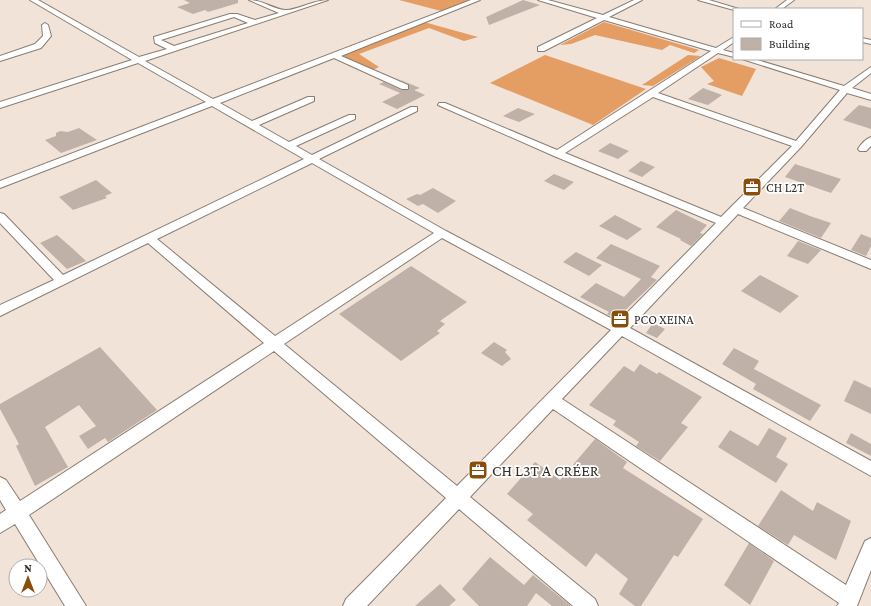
<svg xmlns="http://www.w3.org/2000/svg" width="871" height="606" font-family="'Crimson Pro',serif">
<style>
.forest{fill:#e49d62}
.building{fill:#bfb1a7}
.lines{fill:none;stroke-linecap:round;stroke-linejoin:round}
.street-casing{stroke:#897d73;stroke-width:2}
.street{fill:#fff;fill-rule:evenodd}
.labels{text-anchor:middle;stroke-width:3.5;stroke-linejoin:round;paint-order:stroke}
.poi-label{font-size:13px;fill:#342f2b;stroke:#fff;text-anchor:start}
.near-poi-label{font-size:16px;fill:#342f2b;stroke:#fff;text-anchor:start}
</style>
<rect width="100%" height="100%" fill="#f1e3d8"/>
<path class="forest" d="M399 0H476L445 12Z
M424 22 478 37 464 41 429 28 359 54 379 67 371 71 340 55Z
M604 22 699 50 694 53 670 45 662 50 595 35 571 44 560 45Z
M545 55 646 89 593 125 490 83Z
M688 55 701 56 653 86 642 85Z
M719 58 756 69 742 96 707 84 714 81 701 67Z"/>
<path class="building" d="M184 0H238V3L208 12 205 10 193 14 177 7 190 3Z
M523 0 540 5 489 25 486 17Z
M394 77 420 88 414 90 425 95 397 109 382 102 400 93 379 84 384 82 401 90H409V84Z
M703 88 722 95 708 105 688 99Z
M859 105 871 108V129L843 120Z
M518 108 535 114 519 122 503 116Z
M79 128 97 140 61 153 45 140 56 136V133L60 131 68 132Z
M610 143 629 151 618 159 598 151Z
M641 161 655 167 642 177 628 171Z
M795 164 841 179 831 193 785 177Z
M554 174 574 182 564 190 544 181Z
M96 180 112 193 105 196 107 198 73 210 59 197Z
M433 188 456 201 438 213 423 204 418 206 406 199 417 194 420 195Z
M790 208 810 216 831 223 821 238 779 221Z
M676 210 707 225 700 233 703 234 691 246 680 240 681 239 656 227Z
M615 215 642 229 627 240 599 226Z
M861 234 871 238V246L866 256 851 250Z
M57 235 72 248 86 261 67 269 40 243Z
M798 241 821 250 808 264 787 256Z
M611 244 660 266 651 277 657 280 616 319 607 314 609 312 580 297 596 283 624 297 641 279 596 258Z
M576 252 602 265 589 276 563 262Z
M411 266 467 302 440 321 445 324 437 331 440 333 401 361 339 314Z
M760 275 799 296 780 313 741 291Z
M653 323 665 329 657 338 646 333Z
M494 342 507 350 505 352 511 359 502 366 481 353Z
M100 347 157 410 108 442 105 438 88 449 79 436 96 426 79 405 45 427 68 467 35 486 16 446 19 444 0 409V404Z
M734 348 759 361 754 369 821 405 810 421 753 389 756 384 722 364Z
M640 364 657 374 659 372 702 397 681 423 688 427 660 461 636 446 639 442 613 425 616 421 589 405 624 366 634 372Z
M854 380 871 388V414L844 401Z
M769 428 787 438 776 457 788 464 776 483 718 447 730 430 758 446Z
M851 433 871 444V456L846 443Z
M595 439 627 462 623 468 703 519 678 557 674 555 641 606H635L619 594 628 579 596 553 586 567 527 520 533 514 507 494 535 462 560 480Z
M781 490 813 511 817 502 851 521 836 560 794 535 788 545 758 526Z
M749 543 774 561 750 605 724 585Z
M490 557 524 585 533 575 571 606H552L536 593 527 606H479L462 589Z
M440 584 456 600 449 606H415Z"/>
<g class="lines">
<defs>
<path id="street" d="M30 0H38L139 57 167 49 155 43 154 37 230 14H237L255 20 279 13 249 0C263 0 273 9 285 10 295 11 314 0 328 0L145 61 213 99 471 0H480L341 56 408 85V89H402L334 58 220 103 252 121 308 97H314V101L259 125 289 142 349 115H355V119L296 146 312 155 411 107H417V111L319 159 446 231 618 322 716 223 554 156 438 105 439 103H445L557 150 711 51 604 20 544 51H538V47L597 18 538 0H548L603 15 634 0H642L609 17 716 48 734 37V42L723 50 734 53V57L718 53 658 93 796 141 840 90 742 59H754L844 86 871 67V73L852 88 871 94V100L847 93 801 147 743 208 871 260V269L738 214 630 328 871 461V476L622 336 562 399 846 585 865 541 871 538V570L857 606H837L839 603 553 409 470 497 595 599 598 606H573L459 509 367 606H343L346 599 446 498 274 351 29 515 86 606H65L15 524 0 533V514L6 510 0 500V477L6 480 20 501 264 343 148 243 0 316V305L54 280 0 223V213L4 214 63 275 304 159 212 106 0 188V181L206 102 138 63 0 108V102L132 60ZM234 17 248 23 174 46 161 40ZM653 97 792 146 721 217 565 153ZM312 163 434 233 275 336 157 239ZM442 238 611 330 457 486 284 344Z
M698 0H709L739 9H734V10Z
M787 0H794L782 9H775Z
M45 23 48 25 51 36 41 48 0 61V56L35 44 43 36 42 25Z
M862 38 871 40V44L862 42Z
M871 137V146L866 151H860L858 149C861 144 866 139 871 137Z"/>
</defs>
<use href="#street" class="street-casing"/>
<use href="#street" class="street"/>
</g>
<defs>
<symbol id="office-square" viewBox="-11 -11 22 22"><rect x="-9" y="-9" width="18" height="18" rx="4" fill="#894d0c" stroke="#fff"/><path d="M-6-3h4V-5.5h4V-3h4V5H-6ZM-1-4.5V-3h2v-1.5ZM-6 0V1H6V0Z" fill="#fff"/></symbol>
</defs>
<g fill-rule="evenodd">
<use href="#office-square" x="741" y="176" width="22" height="22"/>
<use href="#office-square" x="609" y="308" width="22" height="22"/>
<use href="#office-square" x="467" y="459" width="22" height="22"/>
</g>
<g class="labels">
<g class="poi-label">
<text x="766" y="192">CH L2T</text>
<text x="634" y="324">PCO XEINA</text>
</g>
<g class="near-poi-label">
<text x="492" y="476">CH L3T A CRÉER</text>
</g>
</g>
<rect x="733" y="8" width="130" height="52" fill="#ffffff" stroke="#aeacaa"/>
<rect x="741" y="21" width="20" height="6" fill="#ffffff" stroke="#aeacaa"/>
<text x="769" y="28" font-size="12" fill="#342f2b">Road</text>
<rect x="741" y="38" width="20" height="12" fill="#bfb1a7" stroke="#aeacaa"/>
<text x="769" y="48" font-size="12" fill="#342f2b">Building</text>
<g transform="translate(28 578)"><circle r="19" fill="#ffffff" stroke="#aeacaa"/>
<path d="M0-3L7 15L0 10L-7 15Z" fill="#894d0c"/>
<text y="-6" font-size="11" font-weight="bold" text-anchor="middle" fill="#342f2b">N</text>
</g>
</svg>
